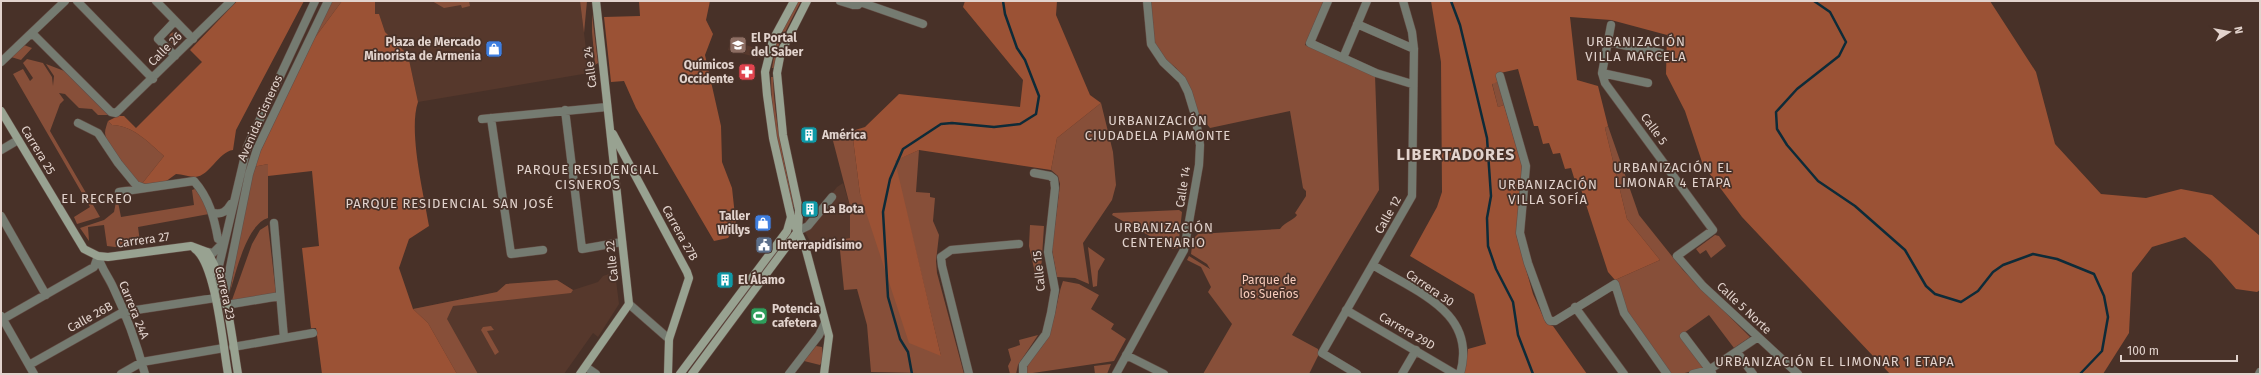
<svg xmlns="http://www.w3.org/2000/svg" width="2261" height="375" font-family="'Fira Sans',sans-serif">
<style>
.built{fill:#56382c}
.green{fill:#874f39}
.forest{fill:#9b5235}
.lines{fill:none;stroke-linecap:round;stroke-linejoin:round}
.stream{stroke:#0e2b38;stroke-width:2.5}
.street-casing{stroke:#644e46;stroke-width:9}
.secondary-casing{stroke:#644e46;stroke-width:9}
.street{stroke:#757b71;stroke-width:8}
.secondary{stroke:#98a291;stroke-width:8}
.labels{text-anchor:middle;stroke-width:3.5;stroke-linejoin:round;paint-order:stroke}
.poi-label{font-size:12px;font-weight:bold;fill:#e2d3cd;stroke:#483128;text-anchor:start}
.street-label{font-size:12px;fill:#e2d3cd;stroke:#483128}
.park-label{font-size:12px;fill:#f7cbbb;stroke:#483128}
.neighbourhood-label{font-size:13px;letter-spacing:1px;fill:#e2d3cd;stroke:#483128}
.district-label{font-size:16px;font-weight:bold;letter-spacing:1px;fill:#e2d3cd;stroke:#483128}
</style>
<rect width="100%" height="100%" fill="#483128"/>
<path class="built" d="M375 1H580L589 73 418 102 408 55 385 32 379 14H375Z
M731 40 761 50 760 58 728 50Z
M843 183 850 206V238L813 247 805 232V217L808 219 824 200 825 202 837 187Z
M615 272 619 304 598 337 593 333 564 374H457L428 323 413 309 497 292 506 284 557 280 573 290 598 282 603 276Z"/>
<path class="green" d="M331 1H342L311 43Z
M432 1H469L470 6 462 8 461 5 444 8Z
M580 1H587L584 33Z
M797 1H801L779 44 774 68H772L776 43Z
M1151 1H1324L1305 45 1375 75 1379 190 1292 335 1318 349V356L1309 374H1203L1232 324 1208 292 1211 287 1201 267 1187 260 1189 256 1210 269 1207 264 1191 254 1193 239 1198 234 1280 229C1285 222 1294 220 1297 215L1295 213 1306 196V191L1303 188 1290 111 1210 128 1198 114 1184 78 1176 68 1162 56 1154 43Z
M592 14 598 63 595 65 592 32Z
M169 38a6 6 0 1 1 12 0a6 6 0 1 1-12 0Z
M24 45 32 48 21 60 11 57Z
M27 59 43 63 52 77 53 86 54 76 46 64 67 72 111 115H98L92 109 79 108 65 94 59 93 64 100 60 104 50 131 100 217 77 224 74 217 90 207 13 74 23 69 30 81 33 78 23 63Z
M771 77H773C774 121 785 164 794 207L792 208C782 165 771 121 771 77Z
M1498 82 1504 105 1498 107 1492 83Z
M1101 103 1113 152 1116 185 1112 200 1083 243 1089 284 1075 278 1057 277 1052 250 1060 184 1058 176 1051 170 1057 138Z
M108 121 112 125C134 126 148 142 164 156L141 185C131 178 106 145 105 133 105 129 107 124 108 121Z
M1608 126 1639 215 1683 270 1750 337 1734 348 1709 315 1681 335 1704 368 1681 374H1670L1627 312 1615 280 1660 260 1627 219 1605 128Z
M852 131 860 194 941 356 894 161 919 150 916 192 930 193V197L935 198 933 221 939 235 936 261 937 273 964 374 871 372 867 325 857 289 844 290 839 240 850 238V206L832 137Z
M268 164V218C247 224 236 272 230 292L252 167Z
M195 189 208 208 209 214 138 227 140 242 115 247 107 246 104 225 88 227 89 241 80 228 104 220 114 212 116 202H118L121 217 194 205 192 190Z
M1179 210 1182 212 1178 248 1173 249 1112 215 1113 213Z
M268 225 276 294 232 300 252 244 260 230Z
M1030 225 1044 226 1041 272 1035 273 1029 246Z
M1715 235 1719 236 1726 246 1711 258 1706 250 1700 254 1696 249Z
M1088 247 1105 259 1098 271 1097 286 1093 287Z
M557 280 573 290 571 293 453 306 447 319 478 374H457L428 323 413 309 497 292 506 284Z
M1063 281 1079 284 1099 295 1091 309 1114 324 1111 329 1126 339 1114 361 1026 374C1026 360 1040 352 1046 340 1056 322 1056 300 1063 281Z
M491 326 494 330 487 331 499 352 495 355 481 330 483 327Z
M1038 335 1018 365 1016 374H1010L1008 366 1011 360 1008 349 1020 345 1019 340Z
M816 346 822 347 823 360 820 365 804 361Z
M1111 364 1107 374H1095L1094 366Z"/>
<path class="forest" d="M237 1H304L236 130 233 150C218 152 210 176 195 177 189 177 182 174 176 174L165 182 141 185 164 156C148 142 134 126 112 125L108 121 118 116H124L136 128 202 62 190 50Z
M342 1H375V14H379L385 32 408 55 418 102C408 131 424 195 429 226L409 239 399 268 413 309 428 323 457 374H322L316 328H311L302 248 319 246 312 171 268 176V164L253 167 311 43Z
M639 1H710L706 20 713 34 705 55 721 126 722 162 732 188 736 225 728 238 714 241 636 108 624 81 611 82 604 17 640 16Z
M965 1H1057L1056 15 1090 95 1101 103 1057 138 1051 170 919 150 895 161 941 356 909 343 860 194 852 131 865 127 899 94 1020 107 1023 80 963 7Z
M1431 1H1990L2036 72 2055 144 2101 194 2146 198 2181 189 2212 195 2260 236V290L2257 292 2236 289 2211 260 2185 237 2152 247 2132 273 2129 333 2103 374H1890L1742 217 1703 165 1685 111 1666 74 1667 35 1611 20 1570 17 1577 80 1598 86 1608 126 1605 128 1627 219 1660 260 1615 280 1608 272 1578 180 1575 181 1571 168 1565 169 1560 153 1553 154 1549 143 1543 144 1538 126H1534L1518 69 1496 74 1498 82 1492 84 1498 107 1504 105 1522 166 1516 234 1533 294 1546 323 1553 326 1587 374H1464L1468 349 1486 344 1474 294 1410 256 1437 207 1442 192 1441 62Z"/>
<g class="lines">
<path class="stream" d="M1451 1 1460 25 1487 138 1491 196 1487 218 1488 246 1496 269 1513 302 1518 335 1533 374
M1814 1 1830 12 1846 42 1839 56 1797 89 1776 112 1777 129 1787 145 1818 181 1855 206 1905 250 1926 286 1935 294 1961 302 1978 291 1993 272 2003 265 2033 254 2057 259 2094 274 2104 296 2108 317 2102 351 2080 374
M912 374 908 352 900 339 888 297 883 212 890 179 903 149 941 124 952 123 994 127 1020 124 1036 114 1039 96 1025 60 1017 48 1005 14 1003 1"/>
<defs>
<path id="street" d="M77 1 153 79
M156 1 193 39
M840 1 853 5H858L861 1
M1328 1 1310 43 1376 73 1412 84
M860 2 923 24
M175 21 158 39 175 56
M1357 24 1414 49
M1611 25 1602 73 1605 83 1713 230 1677 256 1703 286 1798 374
M32 33 111 112 116 113 231 1
M1608 42 1661 53
M1343 58 1367 1
M1 62 65 1
M1602 73 1648 83
M1500 76 1526 166 1520 233 1528 263 1548 318 1550 321H1555L1615 284 1624 313 1667 374
M565 110 582 249 622 242
M491 118 511 254 543 250
M482 119 607 107
M78 123 98 133 118 163 136 185 144 188
M1 150 18 140
M119 192 194 181C209 198 214 217 218 239L224 242 213 253 207 252
M213 213C222 215 227 211 231 204
M1 216 46 295
M274 223 284 338
M798 231 808 226 832 197
M98 256C101 268 108 276 113 287 126 314 137 345 145 374
M1373 265C1416 292 1478 312 1460 374
M224 297 249 174 257 149 328 1
M629 304 669 339
M226 305 280 296
M1575 307 1624 374
M1346 310 1455 374
M1 316 34 374
M3 319 94 267 98 256
M1684 336 1712 373
M233 347 313 333
M1737 352 1753 374
M1126 355 1164 374
M29 365 123 312 215 298 217 274 247 147 315 1
M586 367 596 374
M121 374 142 362 224 348
M789 374 819 335 825 323
M969 374 942 266 941 257 951 250 1019 244
M1023 374V365L1046 334 1051 313 1055 290 1048 252 1055 188 1054 179 1050 176 1034 173
M1116 374 1184 250 1199 165 1200 145 1195 115 1188 92 1182 80 1163 62 1151 44 1147 1
M1357 374 1322 353 1412 196 1414 49 1412 32 1403 1
M1402 374 1416 350
M1693 374 1709 370 1758 337
M2259 374 2260 372"/>
<path id="secondary" d="M794 1 773 40 765 72 767 95 773 138 791 217 806 250 829 336 824 374
M1 111 84 249 98 256 108 257 191 246 207 252C227 281 232 339 238 374
M613 134 687 272 689 278 669 339 668 374
M195 249C216 264 223 347 228 374
M580 374 629 304 596 1
M680 374 787 231 791 217
M692 374 798 231 799 210 783 135 777 73 781 52 807 1"/>
</defs>
<use href="#street" class="street-casing"/>
<use href="#secondary" class="secondary-casing"/>
<use href="#street" class="street"/>
<use href="#secondary" class="secondary"/>
</g>
<defs>
<symbol id="school-square" viewBox="-11 -11 22 22"><rect x="-9" y="-9" width="18" height="18" rx="4" fill="#8d6e63" stroke="#483128"/><path d="M0-5L7-2L0 1L-7-2ZM-4 1L0 2.5L4 1V4Q0 6-4 4Z" fill="#fff"/></symbol>
<symbol id="shop-square" viewBox="-11 -11 22 22"><rect x="-9" y="-9" width="18" height="18" rx="4" fill="#3f7fe0" stroke="#483128"/><path d="M-5-2.5h2.3a2.7 3.5 0 0 1 5.4 0H5L5.5 6h-11ZM-1.5-2.5h3a1.5 2.3 0 0 0-3 0Z" fill="#fff"/></symbol>
<symbol id="pharmacy-square" viewBox="-11 -11 22 22"><rect x="-9" y="-9" width="18" height="18" rx="4" fill="#e0444e" stroke="#483128"/><path d="M-2-6h4v4h4v4h-4v4h-4v-4h-4v-4h4Z" fill="#fff"/></symbol>
<symbol id="building-square" viewBox="-11 -11 22 22"><rect x="-9" y="-9" width="18" height="18" rx="4" fill="#0f9aa8" stroke="#483128"/><path d="M-4-6H4V6H1V3H-1V6H-4ZM-2.5-4.3h1.7v1.8h-1.7ZM.8-4.3h1.7v1.8H.8ZM-2.5-1h1.7V.8h-1.7ZM.8-1h1.7V.8H.8Z" fill="#fff"/></symbol>
<symbol id="civic-square" viewBox="-11 -11 22 22"><rect x="-9" y="-9" width="18" height="18" rx="4" fill="#5c6f8a" stroke="#483128"/><path d="M-.6-6.5H3V-4.5H.6V-3L4-1V1h2V6H-6V1h2V-1L-.6-3ZM-1.2 2.5V6h2.4V2.5Z" fill="#fff"/></symbol>
<symbol id="stadium-square" viewBox="-11 -11 22 22"><rect x="-9" y="-9" width="18" height="18" rx="4" fill="#2e9e5b" stroke="#483128"/><path d="M0-5a6.5 5 0 1 0 0 10a6.5 5 0 1 0 0-10ZM-3.5-1.8h7v3.6h-7Z" fill="#fff"/></symbol>
</defs>
<g fill-rule="evenodd">
<use href="#school-square" x="728" y="35" width="20" height="20"/>
<use href="#shop-square" x="484" y="39" width="20" height="20"/>
<use href="#pharmacy-square" x="737" y="62" width="20" height="20"/>
<use href="#building-square" x="799" y="125" width="20" height="20"/>
<use href="#building-square" x="800" y="199" width="20" height="20"/>
<use href="#shop-square" x="753" y="213" width="20" height="20"/>
<use href="#civic-square" x="754" y="235" width="20" height="20"/>
<use href="#building-square" x="715" y="270" width="20" height="20"/>
<use href="#stadium-square" x="749" y="306" width="20" height="20"/>
</g>
<g class="labels">
<g class="poi-label">
<text x="751" y="42">El Portal<tspan x="751" dy="14">del Saber</tspan></text>
<text x="481" y="46" text-anchor="end">Plaza de Mercado<tspan x="481" dy="14">Minorista de Armenia</tspan></text>
<text x="734" y="69" text-anchor="end">Químicos<tspan x="734" dy="14">Occidente</tspan></text>
<text x="822" y="139">América</text>
<text x="823" y="213">La Bota</text>
<text x="750" y="220" text-anchor="end">Taller<tspan x="750" dy="14">Willys</tspan></text>
<text x="777" y="249">Interrapidísimo</text>
<text x="738" y="284">El Álamo</text>
<text x="772" y="313">Potencia<tspan x="772" dy="14">cafetera</tspan></text>
</g>
<g class="street-label">
<text transform="translate(165 49) rotate(-45)" y="4">Calle 26</text>
<text transform="translate(590 67) rotate(-97)" y="4">Calle 24</text>
<text transform="translate(260 118) rotate(-66)" y="4">Avenida Cisneros</text>
<text transform="translate(1654 129) rotate(54)" y="4">Calle 5</text>
<text transform="translate(38 150) rotate(59)" y="4">Carrera 25</text>
<text transform="translate(1183 187) rotate(-81)" y="4">Calle 14</text>
<text transform="translate(1388 215) rotate(-61)" y="4">Calle 12</text>
<text transform="translate(680 233) rotate(61)" y="4">Carrera 27B</text>
<text transform="translate(143 240) rotate(-8)" y="4">Carrera 27</text>
<text transform="translate(612 261) rotate(-96)" y="4">Calle 22</text>
<text transform="translate(1039 271) rotate(-96)" y="4">Calle 15</text>
<text transform="translate(1430 288) rotate(34)" y="4">Carrera 30</text>
<text transform="translate(225 293) rotate(77)" y="4">Carrera 23</text>
<text transform="translate(1744 308) rotate(43)" y="4">Calle 5 Norte</text>
<text transform="translate(134 310) rotate(68)" y="4">Carrera 24A</text>
<text transform="translate(90 317) rotate(-29)" y="4">Calle 26B</text>
<text transform="translate(1407 331) rotate(30)" y="4">Carrera 29D</text>
</g>
<g class="park-label">
<text x="1269" y="284">Parque de<tspan x="1269" dy="14">los Sueños</tspan></text>
</g>
<g class="neighbourhood-label">
<text x="1636" y="46">URBANIZACIÓN<tspan x="1636" dy="15">VILLA MARCELA</tspan></text>
<text x="1158" y="125">URBANIZACIÓN<tspan x="1158" dy="15">CIUDADELA PIAMONTE</tspan></text>
<text x="1673" y="172">URBANIZACIÓN EL<tspan x="1673" dy="15">LIMONAR 4 ETAPA</tspan></text>
<text x="588" y="174">PARQUE RESIDENCIAL<tspan x="588" dy="15">CISNEROS</tspan></text>
<text x="1548" y="189">URBANIZACIÓN<tspan x="1548" dy="15">VILLA SOFÍA</tspan></text>
<text x="97" y="203">EL RECREO</text>
<text x="450" y="208">PARQUE RESIDENCIAL SAN JOSÉ</text>
<text x="1164" y="232">URBANIZACIÓN<tspan x="1164" dy="15">CENTENARIO</tspan></text>
<text x="1835" y="366">URBANIZACIÓN EL LIMONAR 1 ETAPA</text>
</g>
<g class="district-label">
<text x="1456" y="160">LIBERTADORES</text>
</g>
</g>
<rect width="2261" height="375" fill="none" stroke="#e2d3cd" stroke-width="4"/>
<g transform="translate(2229 32) rotate(79)" stroke="#483128" stroke-width="3" paint-order="stroke">
<path d="M0-3L7 15L0 10L-7 15Z" fill="#e2d3cd"/>
<text y="-6" font-size="11" font-weight="bold" text-anchor="middle" fill="#e2d3cd">N</text>
</g>
<path d="M2121 355v6h116v-6" fill="none" stroke="#e2d3cd" stroke-width="2"/>
<text x="2127" y="355" font-size="12" fill="#e2d3cd" stroke="#483128" stroke-width="3" paint-order="stroke">100 m</text>
</svg>
